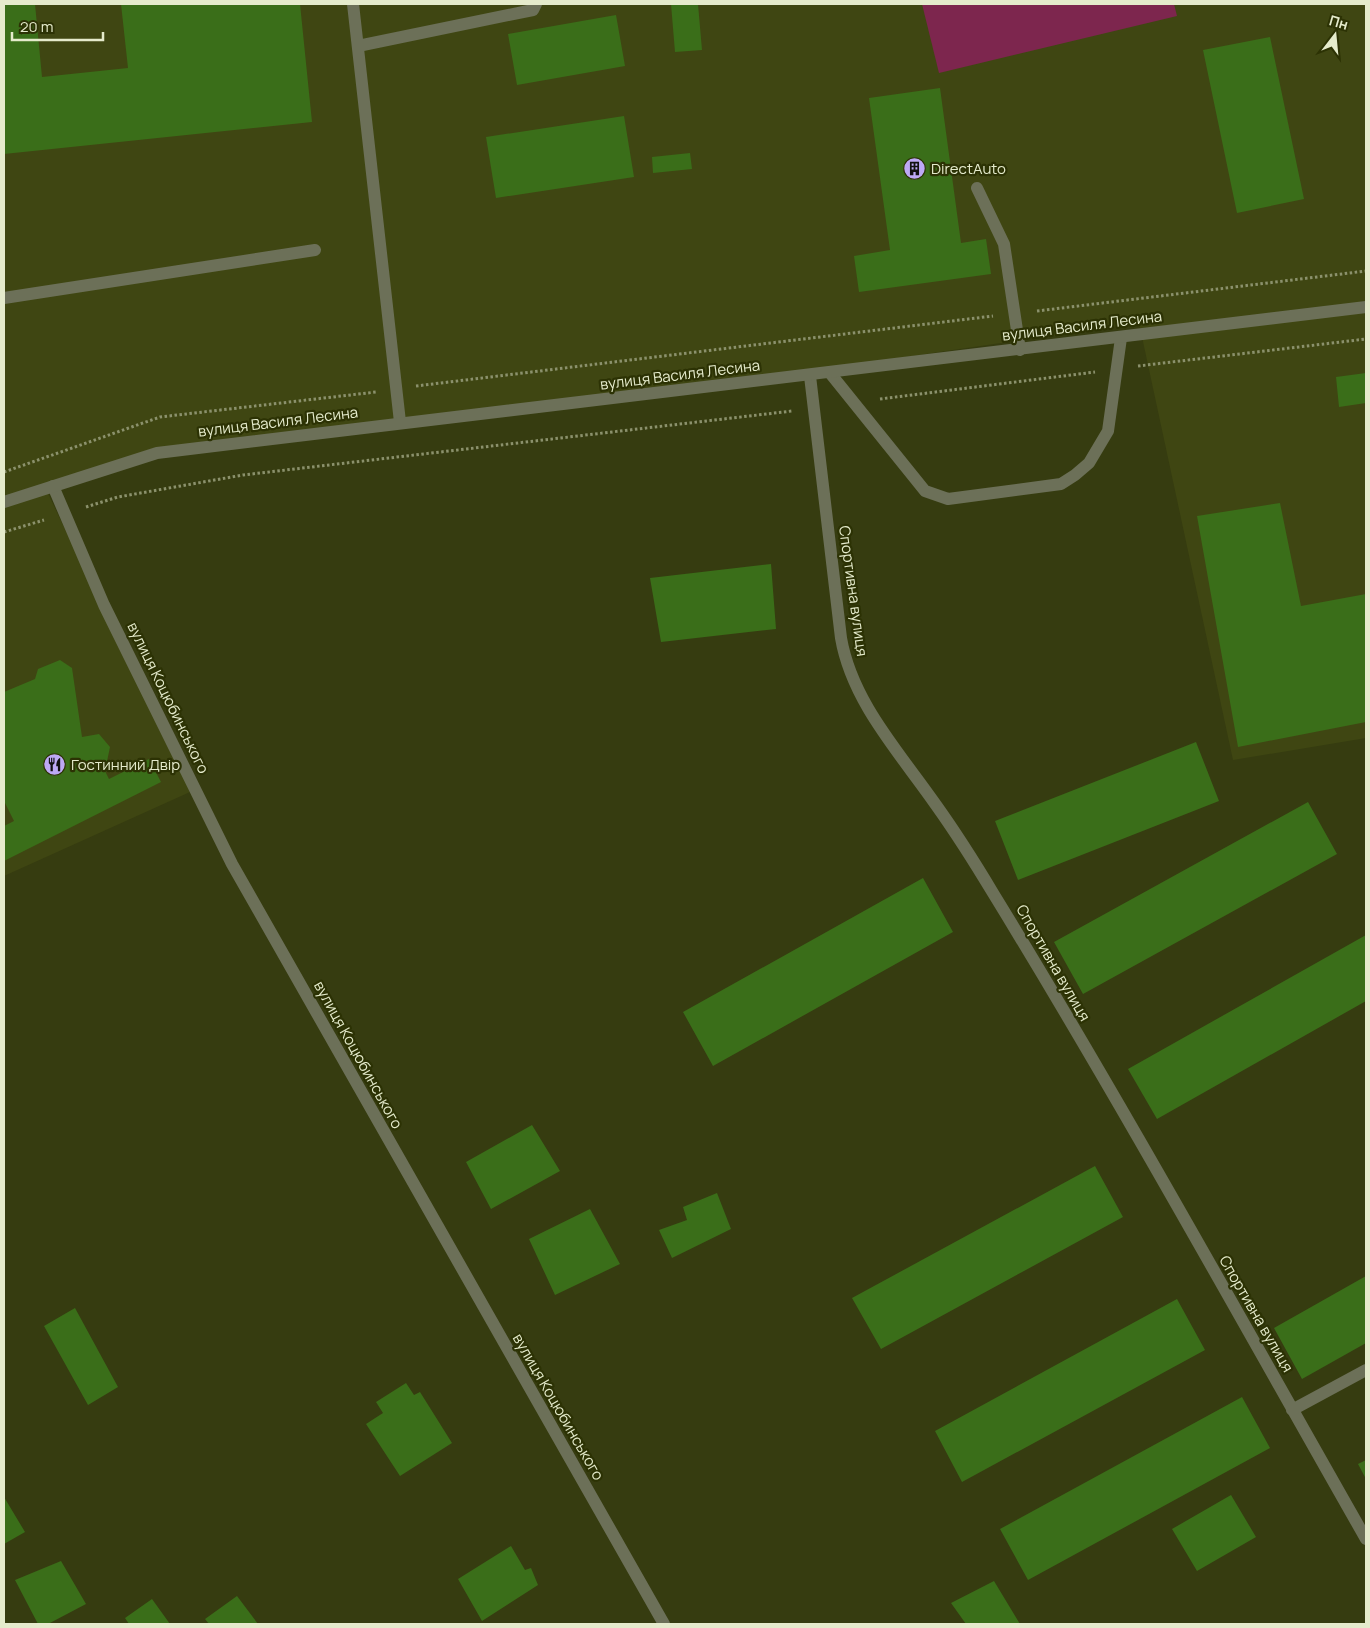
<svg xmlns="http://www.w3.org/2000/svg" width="1370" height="1628" font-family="Manrope,sans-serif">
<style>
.built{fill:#3f4612}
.green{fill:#7d264e}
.building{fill:#3a6e19}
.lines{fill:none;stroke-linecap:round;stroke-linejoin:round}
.path{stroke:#8b916c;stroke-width:3;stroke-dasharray:2.5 2.5;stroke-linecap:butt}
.service{stroke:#6c7058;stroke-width:12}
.minor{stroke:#6c7058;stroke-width:12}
.tertiary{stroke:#6c7058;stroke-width:12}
.labels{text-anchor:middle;stroke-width:4.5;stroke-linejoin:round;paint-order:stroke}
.poi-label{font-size:15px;fill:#e5ebcc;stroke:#2c3204;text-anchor:start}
.street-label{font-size:15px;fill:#e5ebcc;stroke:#2c3204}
</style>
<rect width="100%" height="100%" fill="#363c10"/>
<path class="built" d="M4 4H1366V738L1233 760 1139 323 857 364 156 448 44 485 190 792 4 876Z"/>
<path class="green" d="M922 4H1174L1177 16 939 73Z"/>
<path class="building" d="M4 4H35L42 77 128 68 121 4H300L312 122 4 154Z
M671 4H698L702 50 675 52Z
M616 15 625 66 517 85 508 34Z
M1270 37 1304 199 1237 213 1203 50Z
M940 88 961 243 986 239 991 274 859 292 854 256 890 250 869 98Z
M624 116 634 177 496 198 486 137Z
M690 153 692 169 653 173 652 157Z
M1366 373V403L1339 407 1336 377Z
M1280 503 1301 606 1366 594V722L1238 747 1197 516Z
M771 564 776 629 661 642 650 578Z
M60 660 72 668 82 737 99 734 110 747 105 771 109 779 149 759 161 782 4 861V826L14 821 4 801V692L35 679 38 669Z
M1196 742 1219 801 1018 880 995 821Z
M1308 802 1337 854 1083 994 1054 942Z
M923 878 953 932 713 1066 683 1012Z
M1366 935V1001L1157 1119 1128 1069Z
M532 1125 560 1171 491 1209 466 1162Z
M1095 1166 1123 1217 881 1349 852 1298Z
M717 1193 731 1229 672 1258 659 1230 687 1220 683 1207Z
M590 1209 620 1264 555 1295 529 1239Z
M1366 1276V1343L1302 1379 1274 1328Z
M1177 1299 1205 1350 962 1482 935 1431Z
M75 1308 118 1387 88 1405 44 1326Z
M406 1383 414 1395 420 1392 452 1443 400 1476 366 1424 383 1413 376 1402Z
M1242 1397 1270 1448 1028 1580 1000 1529Z
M1366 1460V1479L1358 1464Z
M1231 1495 1256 1537 1197 1571 1172 1529Z
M4 1497 25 1532 4 1544Z
M511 1546 525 1570 531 1568 538 1585 482 1621 458 1579Z
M61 1561 86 1604 48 1624H38L15 1580Z
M994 1581 1020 1624H966L951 1603Z
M237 1596 258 1624H209L205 1619Z
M152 1599 170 1624H129L125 1618Z"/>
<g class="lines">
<path class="path" d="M1037 311 1366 271
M1138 366 1366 339
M416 386 993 316
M880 399 1095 372
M4 472 160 417 376 392
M86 507 118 497 243 475 792 411
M4 532 44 520"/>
<path class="service" d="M353 4 400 422
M358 46 533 10 536 4
M977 188 1004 244 1020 350
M4 298 315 250
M830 373 925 491 948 499 1061 484 1075 475 1089 463 1108 431 1121 338"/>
<path class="minor" d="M810 376 841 638C852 702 900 753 936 805 956 833 975 863 993 893 1123 1105 1243 1323 1366 1539
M53 486 104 605 232 864 664 1624
M1292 1410 1366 1370"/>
<path class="tertiary" d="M4 502 157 453 1366 307"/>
</g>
<defs>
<symbol id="building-disc" viewBox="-11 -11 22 22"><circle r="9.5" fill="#bda9f5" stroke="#2c3204"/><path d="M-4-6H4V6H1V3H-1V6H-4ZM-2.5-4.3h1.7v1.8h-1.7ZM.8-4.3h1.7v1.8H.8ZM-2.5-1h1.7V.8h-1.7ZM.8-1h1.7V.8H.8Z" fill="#111"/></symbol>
<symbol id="restaurant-disc" viewBox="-11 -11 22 22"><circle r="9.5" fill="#bda9f5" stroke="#2c3204"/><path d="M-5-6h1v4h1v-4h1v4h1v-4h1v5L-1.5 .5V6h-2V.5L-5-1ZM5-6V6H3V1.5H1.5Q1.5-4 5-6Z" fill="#111"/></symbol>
</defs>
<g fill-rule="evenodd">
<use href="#building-disc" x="902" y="156" width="25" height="25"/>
<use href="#restaurant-disc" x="42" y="752" width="25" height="25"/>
</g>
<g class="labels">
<g class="poi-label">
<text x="931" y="174">DirectAuto</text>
<text x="71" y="770">Гостинний Двір</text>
</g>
<g class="street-label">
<text transform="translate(1082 326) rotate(-7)" y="5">вулиця Василя Лесина</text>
<text transform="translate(680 375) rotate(-7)" y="5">вулиця Василя Лесина</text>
<text transform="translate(278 422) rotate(-7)" y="5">вулиця Василя Лесина</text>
<text transform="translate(853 591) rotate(82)" y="5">Спортивна вулиця</text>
<text transform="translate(168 698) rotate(64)" y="5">вулиця Коцюбинського</text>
<text transform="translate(1053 963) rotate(60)" y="5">Спортивна вулиця</text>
<text transform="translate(358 1055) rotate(61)" y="5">вулиця Коцюбинського</text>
<text transform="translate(1256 1314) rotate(60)" y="5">Спортивна вулиця</text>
<text transform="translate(558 1407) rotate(60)" y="5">вулиця Коцюбинського</text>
</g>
</g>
<rect width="1370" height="1628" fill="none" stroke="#e5ebcc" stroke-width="10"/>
<g transform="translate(1335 35) rotate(16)" stroke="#2c3204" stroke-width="4" paint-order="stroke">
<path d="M0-4L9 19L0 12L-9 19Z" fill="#e5ebcc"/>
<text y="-8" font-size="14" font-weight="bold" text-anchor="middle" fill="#e5ebcc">Пн</text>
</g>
<path d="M12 32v8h91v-8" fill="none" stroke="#e5ebcc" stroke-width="2.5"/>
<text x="20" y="32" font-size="15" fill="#e5ebcc" stroke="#2c3204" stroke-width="4" paint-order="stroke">20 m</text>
</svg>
